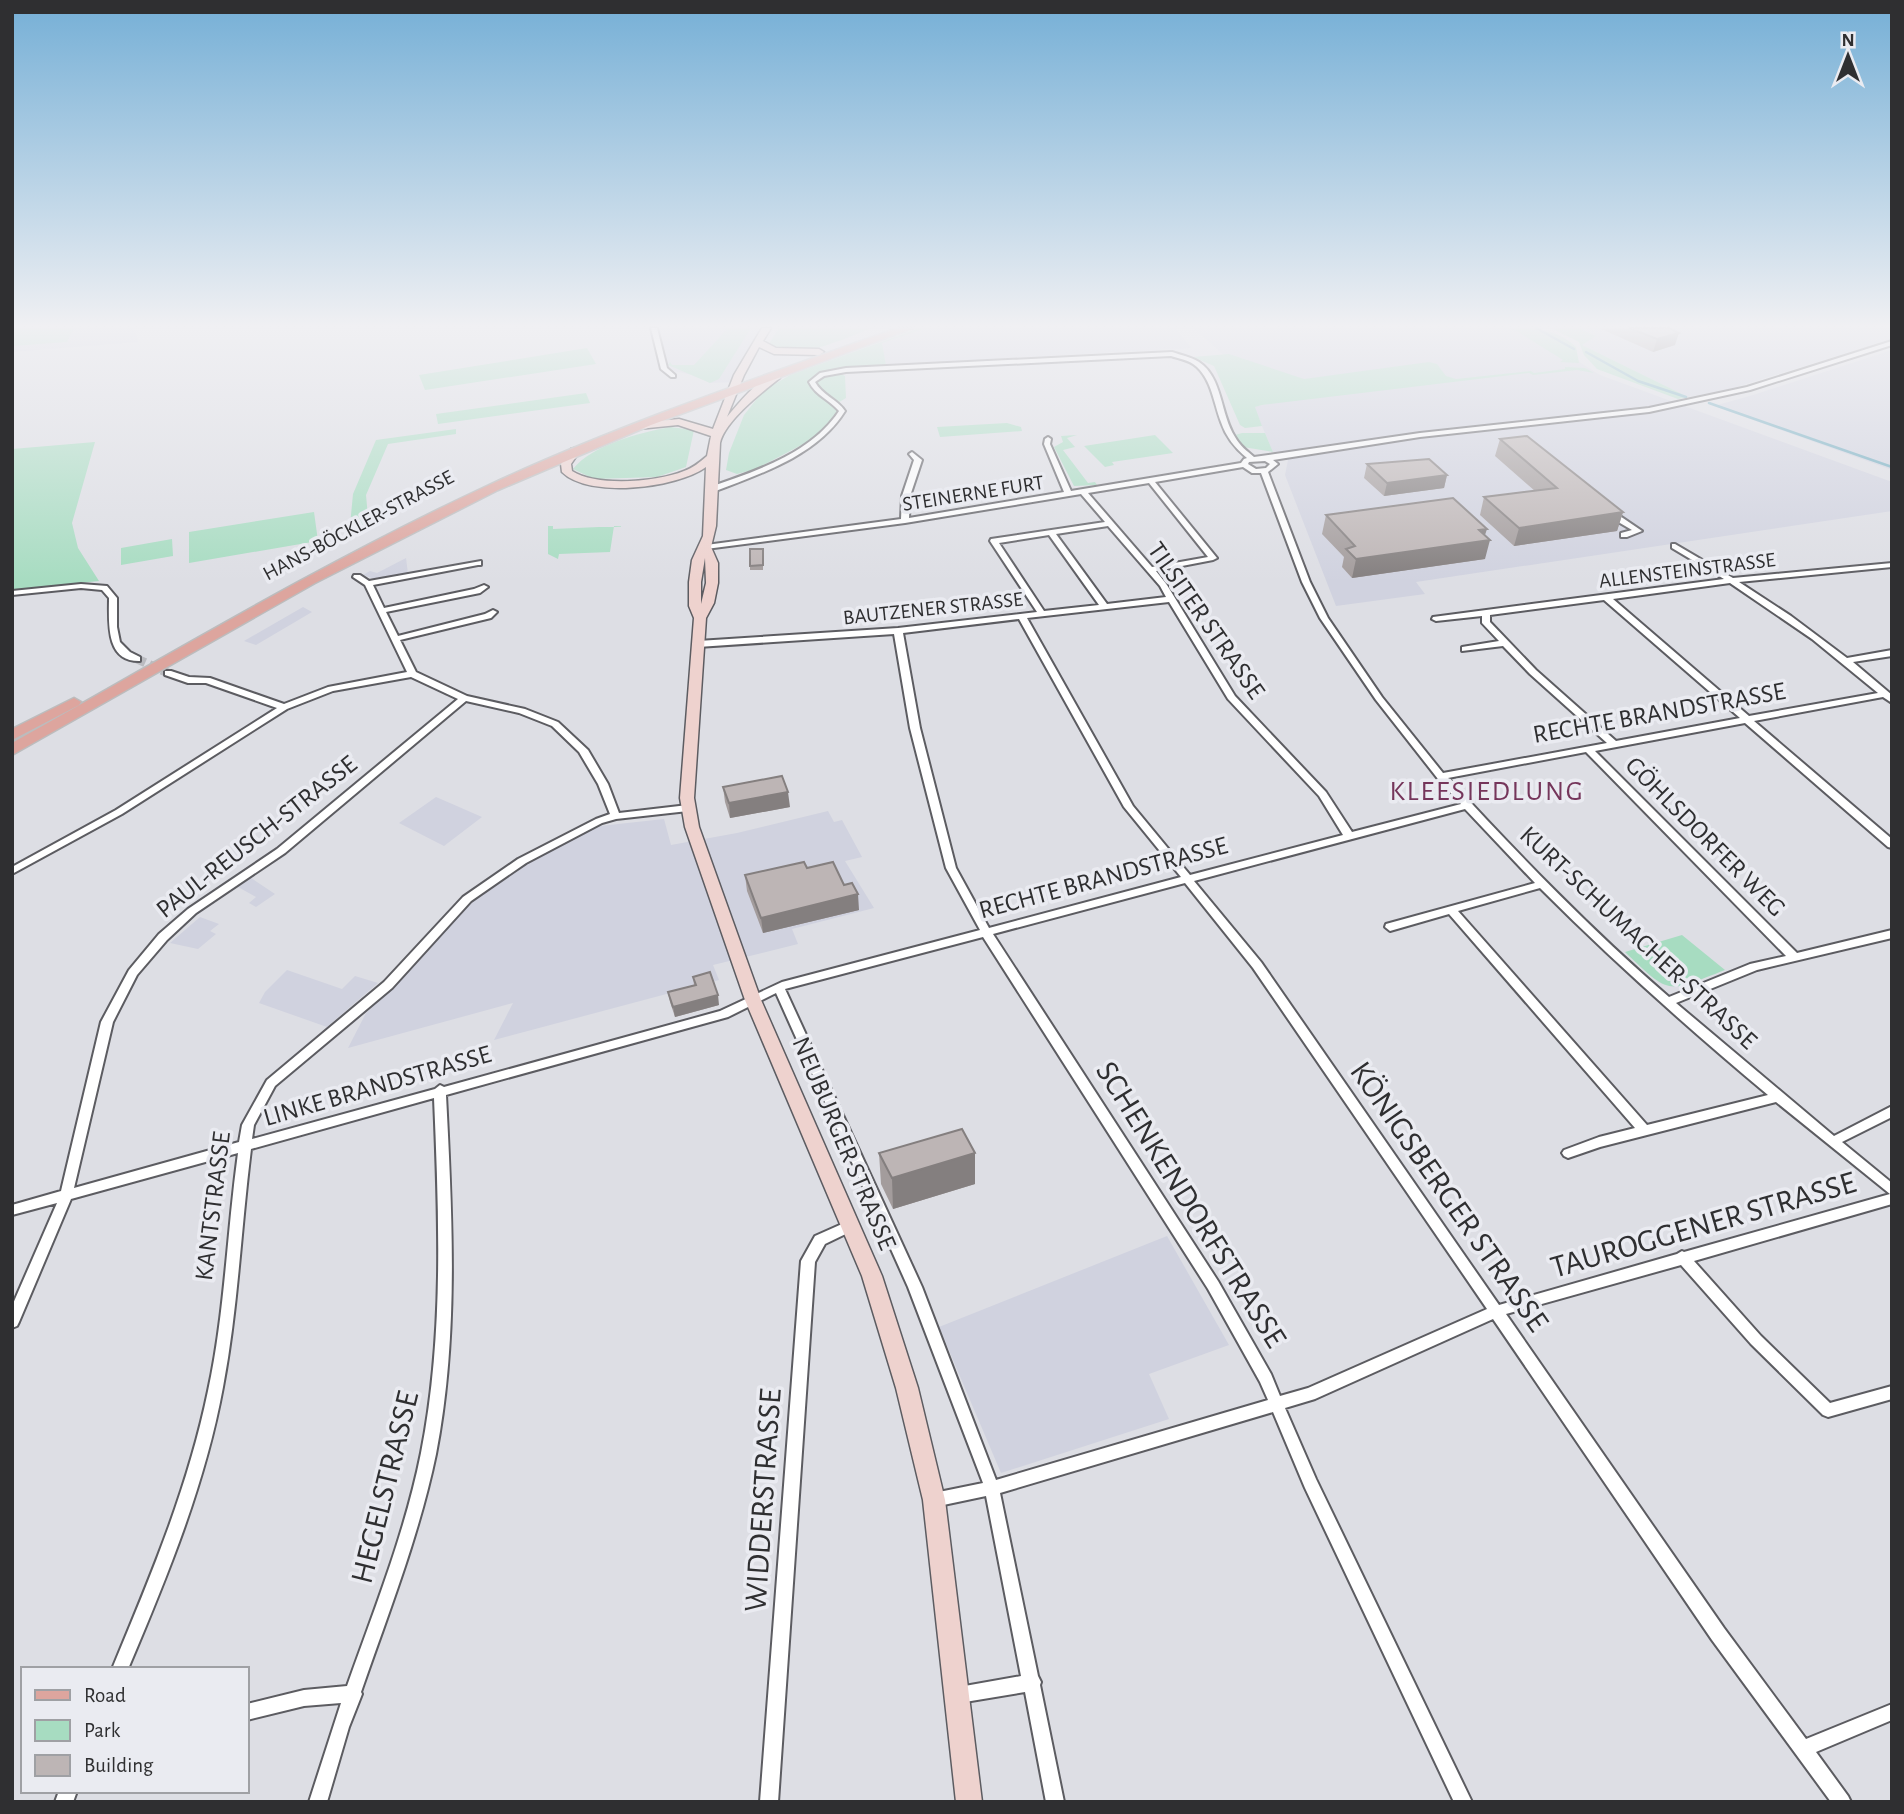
<svg xmlns="http://www.w3.org/2000/svg" width="1904" height="1814" font-family="'Alegreya Sans',sans-serif">
<style>
.built{fill:#d0d2df}
.green{fill:#a7dcc1}
.lines{fill:none;stroke-linecap:round;stroke-linejoin:round}
.stream{stroke:#69a8bc;stroke-width:2.5}
.street-tunnel{stroke:#babbc0;stroke-width:9;stroke-dasharray:9 4.5;stroke-linecap:butt}
.street-casing{stroke:#5c5c61;stroke-width:4}
.secondary-casing{stroke:#5c5c61;stroke-width:3}
.primary-casing{stroke:#bcbcbd;stroke-width:3}
.street{fill:#fff;fill-rule:evenodd}
.secondary{fill:#eed2ce;fill-rule:evenodd}
.primary{fill:#dda59e;fill-rule:evenodd}
.wall{fill:#a39c9c}
.shaded-wall{fill:#847f7f}
.building{fill:#bdb5b5;stroke:#847f7f;stroke-width:2}
.labels{text-anchor:middle;stroke-width:7;stroke-linejoin:round;paint-order:stroke}
.far-street-label{font-size:21px;fill:#2f2f31;stroke:#eaebf1}
.street-label{font-size:26px;fill:#2f2f31;stroke:#eaebf1}
.neighbourhood-label{font-size:28px;letter-spacing:2px;fill:#75365b;stroke:#eaebf1}
.near-street-label{font-size:32px;fill:#2f2f31;stroke:#eaebf1}
</style>
<rect width="100%" height="100%" fill="#dddee4"/>
<path class="built" d="M12 328H135L138 342 12 352Z
M654 328H767L736 382 710 383 697 376 664 369Z
M925 328H1175L1192 348 886 365 882 343Z
M1193 328H1525L1600 375 1892 482V511L1416 582 1425 594 1336 606 1285 475 1288 460 1281 453 1273 452 1254 407 1277 402Z
M1579 328H1892V339L1727 390 1688 397 1582 345 1595 335Z
M1892 350V470L1714 406 1753 395Z
M406 558 408 574 378 580 363 575 370 571 377 573Z
M303 607 312 612 256 645 244 641Z
M436 797 443 800 482 817 444 846 399 823Z
M828 811 834 822 842 820 862 857 845 861 874 908 792 929 798 944 713 965 719 980 494 1040 513 1003 348 1048 366 1013 394 986 471 899 528 860 600 826 664 819 671 845 737 833Z
M251 878 275 894 256 907 249 903 256 897 238 887Z
M200 917 219 924 210 931 216 934 198 949 170 943Z
M287 970 342 989 355 976 378 983 327 1027 259 1003 265 992Z
M1167 1236 1229 1345 1149 1374 1169 1419 1001 1473 939 1327Z"/>
<path class="green" d="M12 328H74L67 342 12 346Z
M728 328H751L719 379 710 383 668 365 670 362 672 365H694Z
M779 328H872C842 339 799 362 768 345Z
M920 328H926L882 343 886 365 839 373 845 376 846 398 836 404 839 411 831 425 813 439 756 469 737 474 726 470 729 453 744 415 763 391 790 375Z
M1507 328C1533 328 1556 328 1576 347L1579 363 1560 362 1563 360 1515 330Z
M1551 328H1579L1596 336 1582 345 1688 397 1678 399 1597 369 1584 355 1579 342Z
M587 348 596 364 425 390 419 375Z
M1229 354 1304 379 1429 362 1437 364 1446 376 1456 379 1531 371 1534 373 1565 369V367L1585 368 1594 373 1577 370 1533 375 1529 373 1262 405 1255 407 1262 426 1245 428 1240 425 1214 366 1193 357Z
M586 393 590 403 438 424 436 414Z
M1007 423 1021 427 1022 431 940 437 937 427Z
M670 427 694 430 686 467 657 477 594 479 573 469C592 445 639 433 670 427Z
M456 429V434L388 444 366 495 369 528 349 536 353 494 376 440Z
M1242 433H1265L1273 452 1243 447 1235 435Z
M1077 435 1067 438 1075 447 1063 450 1088 483 1095 482 1097 485 1074 486 1054 447 1063 442 1061 436Z
M1155 435 1173 453 1112 462 1114 465 1105 467 1084 446Z
M95 442 72 523 78 548 99 581 12 590V449Z
M314 512 318 541 189 563V532Z
M622 526H614L610 552 559 554 558 559 548 554V526H553V529Z
M172 539 173 556 121 565V548Z
M1682 935 1725 970C1666 993 1671 996 1625 952Z"/>
<g class="lines">
<path class="stream" d="M1536 328 1574 349
M1586 352 1638 381 1686 397
M1709 403 1892 467"/>
<path class="street-tunnel" d="M137 659 168 673"/>
<defs>
<path id="street" d="M651 328H657L667 368 675 375V377H671L661 369Z
M1892 341V345L1750 390 1649 412 1420 437 1273 460 1278 464 1268 472 1310 582 1328 618 1382 697 1443 773 1607 743 1530 674 1503 646 1462 651V647L1499 641 1482 623V616L1436 621 1432 619 1433 617 1724 579 1672 548V544H1675L1733 578 1892 563V567L1739 582 1791 616 1847 658 1892 650V656L1853 662 1892 695V703L1883 697 1754 721 1892 839V848L1888 847 1745 723 1595 751 1797 953 1892 930V938L1757 970 1676 1003 1834 1136 1892 1106V1117L1842 1142 1892 1183V1204L1694 1261 1761 1336 1830 1403 1892 1386V1399L1828 1417 1823 1415 1751 1344 1681 1265 1506 1314 1724 1628 1806 1739 1892 1704V1720L1816 1752 1848 1796 1851 1802H1831L1712 1640 1493 1319 1315 1399 1285 1408 1316 1479 1472 1802H1454L1305 1488 1273 1412 1000 1493 1038 1676 1041 1682 1040 1685 1064 1802H1046L1025 1692 959 1703 953 1701 951 1695 953 1689 959 1687 1021 1676 986 1496 934 1507 929 1505 926 1500 929 1495 934 1493 983 1483 908 1287 776 993 728 1017 446 1095C452 1214 459 1336 436 1454 419 1536 388 1614 361 1692L362 1694 349 1727 327 1802H309L341 1703 304 1706 247 1720V1704L304 1690 347 1686C374 1610 405 1533 421 1453 444 1337 439 1217 434 1098L251 1149C241 1228 238 1308 223 1387 205 1485 167 1577 128 1669H112C150 1578 188 1488 208 1391 225 1313 227 1232 238 1153L71 1199 19 1322 17 1326 12 1328V1306L57 1203 12 1215V1205L61 1191 101 1022 129 970 159 934 188 909 277 849 458 699 411 677 333 691 287 709 122 814 12 874V867L116 810 277 708 206 683H188L165 675V671H171L189 677 210 678 284 704 328 687 407 672 365 585 353 577 354 575H360L369 581 481 561V565H478L373 585 384 608 474 589 484 585 488 587 480 593 386 612 398 636 485 614 493 610 497 612 491 618 400 640 416 672 467 696 525 709 558 722 588 750 608 784 619 813 688 805 693 808 688 811 616 819 602 823 526 863 471 901 392 988 275 1086 254 1125 252 1139 435 1089 440 1085 444 1087 720 1011 782 982 980 930 946 868 910 728 894 634 698 647 694 644 698 641 898 628 1037 612 990 541 991 539 1105 522 1081 494 905 523 706 549 702 547 706 545 901 519 902 496 914 460 909 454 912 452 922 460 910 496 909 518 1064 492 1044 444 1045 439 1048 437 1051 439 1050 444 1071 491 1241 463 1244 459 1247 458C1235 448 1226 437 1221 422 1214 404 1212 381 1197 367 1190 360 1180 359 1171 356L846 372 824 376 815 382C822 395 837 399 845 411 817 456 760 474 713 492H707V488C753 472 811 454 839 411 830 400 815 395 809 382L820 373 846 368 1172 352C1181 355 1191 357 1199 362 1223 378 1220 414 1235 437 1240 446 1247 451 1254 457L1420 433 1649 408 1747 387ZM1265 461 1270 464 1266 468 1256 469 1248 464 1249 462ZM1243 467 1252 473H1261L1302 582 1320 618 1376 700 1438 779 1461 804 1352 832 1326 792 1235 696 1167 585 1156 571 1213 560 1217 558 1155 482ZM1149 483 1208 557 1152 567 1088 493ZM1108 526 1160 586 1166 597 1107 604 1056 534ZM1049 535 1099 605 1044 611 999 543ZM1730 583 1812 639 1878 693 1749 716 1613 599ZM1604 600 1740 718 1616 741 1536 670 1490 622V615ZM1169 602 1228 699 1319 796 1343 835 1190 875 1133 806 1027 618ZM1019 619 1124 807 1181 877 989 928 956 868 920 728 903 633ZM466 701 519 713 552 726 579 752 598 784 610 814 596 819 518 859 463 897 384 982 267 1080 242 1125 239 1142 74 1188 113 1022 137 975 167 940 196 913 285 853ZM1586 752 1786 956 1750 964 1669 997C1590 929 1518 854 1448 778ZM1465 809 1535 883 1386 924 1385 927 1390 931 1449 914 1635 1128 1599 1137 1564 1150 1562 1153 1564 1156 1568 1158 1600 1147 1776 1102 1890 1194 1684 1252 1682 1251 1677 1254 1499 1305 1261 962 1194 881ZM1185 883 1253 968 1487 1309 1308 1388 1280 1396 1271 1374 1218 1281 993 934ZM1540 888C1613 961 1689 1029 1768 1095L1647 1125 1458 911ZM983 937 1208 1289 1260 1382 1268 1400 996 1480 922 1287 785 989Z
M1608 512H1614L1642 531 1627 537H1621V533L1632 530 1608 516Z
M81 584 107 586 117 598V627L120 642 130 652 140 657V661C105 662 109 622 109 598L102 590 81 588 12 595V591Z
M851 1220 856 1221 857 1225 856 1229 825 1244 815 1262 778 1802H760L801 1261 815 1236Z
M59 1791H77L73 1802H55Z"/>
<path id="secondary" d="M762 328H771L763 341 776 348 819 349 824 352 819 355 774 354 759 347 744 375 727 417C738 404 762 373 780 374V378C762 392 725 421 720 443L716 526 711 547 718 563V583L714 603 706 618 694 798 699 827 761 1000 882 1276 918 1388 945 1500 982 1802H956L923 1500 896 1388 862 1276 745 1000 685 827 680 798 694 618 689 606V582L692 560 703 536 706 467C677 488 589 499 562 472L561 464 571 449 575 448 580 451 571 464 572 471C597 487 657 482 684 471 693 468 700 462 707 456L711 436 678 425 638 429 633 426 638 423 679 419 713 429 734 375ZM705 558 706 583 701 604V582Z"/>
<path id="primary" d="M898 328H913L651 425 498 490 315 583 12 755V743C169 655 324 562 487 486 620 424 760 377 898 328Z
M74 698 81 702 79 705 12 740V729Z"/>
</defs>
<use href="#street" class="street-casing"/>
<use href="#secondary" class="secondary-casing"/>
<use href="#primary" class="primary-casing"/>
<use href="#street" class="street"/>
<use href="#secondary" class="secondary"/>
<use href="#primary" class="primary"/>
</g>
<path class="wall" d="M1599 328H1669L1675 345 1653 352Z
M1500 439 1623 512 1617 531 1514 546 1480 515 1484 497 1535 491 1495 456Z
M1367 464 1447 475 1444 488 1384 496 1364 478Z
M1326 515 1485 535V559L1352 578 1342 567 1344 557 1322 534Z
M763 549V570H750V566Z
M723 787 790 807 730 818 725 802Z
M807 868 844 885 859 910 763 933 747 891 745 875Z
M693 977 719 1005 675 1017 670 1002 668 992 694 985Z
M879 1153 975 1184 893 1209 881 1184Z"/>
<path class="shaded-wall" d="M1679 333 1675 345 1653 352 1657 339Z
M1447 475 1444 488 1384 496 1387 483Z
M1623 512 1617 531 1514 546 1519 528Z
M1487 529 1483 541 1490 540 1485 559 1352 578 1356 559Z
M788 792 790 807 730 818 729 803Z
M858 894 859 910 763 933 761 918Z
M718 995 719 1005 675 1017 673 1007Z
M975 1153V1184L893 1209 892 1178Z"/>
<path class="building" d="M1629 328H1669L1679 333 1657 339Z
M1527 436 1623 512 1519 528 1484 497 1557 488 1500 439Z
M1429 459 1447 475 1387 483 1367 464Z
M1453 498 1487 529 1479 530 1490 540 1356 559 1346 549 1355 546 1326 515Z
M750 549H763V565L750 566Z
M782 776 788 792 729 803 723 787Z
M804 862 807 868 833 862 844 885 852 883 858 894 761 918 745 875Z
M710 972 718 995 673 1007 668 992 696 985 693 977Z
M962 1129 975 1153 892 1178 879 1153Z"/>
<linearGradient id="sky" x2="0" y2="1"><stop stop-color="#75afd6"/><stop offset="0.56" stop-color="#f0f0f3"/><stop offset="1" stop-color="#f0f0f3" stop-opacity="0"/></linearGradient>
<rect width="1904" height="582" fill="url(#sky)"/>
<g class="labels">
<g class="far-street-label">
<text transform="translate(973 493) rotate(-9)" y="7">STEINERNE FURT</text>
<text transform="translate(358 525) rotate(-28)" y="7">HANS-BÖCKLER-STRASSE</text>
<text transform="translate(1687 570) rotate(-7)" y="7">ALLENSTEINSTRASSE</text>
<text transform="translate(933 608) rotate(-6)" y="7">BAUTZENER STRASSE</text>
</g>
<g class="street-label">
<text transform="translate(1207 620) rotate(55)" y="9">TILSITER STRASSE</text>
<text transform="translate(1659 712) rotate(-10)" y="9">RECHTE BRANDSTRASSE</text>
<text transform="translate(256 836) rotate(-38)" y="9">PAUL-REUSCH-STRASSE</text>
<text transform="translate(1706 836) rotate(45)" y="9">GÖHLSDORFER WEG</text>
<text transform="translate(1103 877) rotate(-15)" y="9">RECHTE BRANDSTRASSE</text>
<text transform="translate(1639 937) rotate(43)" y="9">KURT-SCHUMACHER-STRASSE</text>
<text transform="translate(377 1085) rotate(-16)" y="9">LINKE BRANDSTRASSE</text>
<text transform="translate(845 1143) rotate(67)" y="9">NEUBURGER STRASSE</text>
<text transform="translate(212 1206) rotate(-83)" y="9">KANTSTRASSE</text>
</g>
<g class="neighbourhood-label">
<text x="1487" y="800">KLEESIEDLUNG</text>
</g>
<g class="near-street-label">
<text transform="translate(1450 1196) rotate(55)" y="11">KÖNIGSBERGER STRASSE</text>
<text transform="translate(1192 1204) rotate(58)" y="11">SCHENKENDORFSTRASSE</text>
<text transform="translate(1703 1224) rotate(-16)" y="11">TAUROGGENER STRASSE</text>
<text transform="translate(384 1487) rotate(-76)" y="11">HEGELSTRASSE</text>
<text transform="translate(762 1500) rotate(-86)" y="11">WIDDERSTRASSE</text>
</g>
</g>
<rect width="1904" height="1814" fill="none" stroke="#2f2f31" stroke-width="28"/>
<rect x="21" y="1667" width="228" height="126" fill="#eaebf1" stroke="#9fa0a4" stroke-width="2"/>
<rect x="35" y="1690" width="35" height="10" fill="#dda59e" stroke="#9fa0a4" stroke-width="2"/>
<text x="84" y="1702" font-size="21" fill="#2f2f31">Road</text>
<rect x="35" y="1720" width="35" height="21" fill="#a7dcc1" stroke="#9fa0a4" stroke-width="2"/>
<text x="84" y="1737" font-size="21" fill="#2f2f31">Park</text>
<rect x="35" y="1755" width="35" height="21" fill="#bdb5b5" stroke="#9fa0a4" stroke-width="2"/>
<text x="84" y="1772" font-size="21" fill="#2f2f31">Building</text>
<g transform="translate(1848 56)" stroke="#eaebf1" stroke-width="5" paint-order="stroke">
<path d="M0-5L12 26L0 18L-12 26Z" fill="#2f2f31"/>
<text y="-10" font-size="19" font-weight="bold" text-anchor="middle" fill="#2f2f31">N</text>
</g>
</svg>
